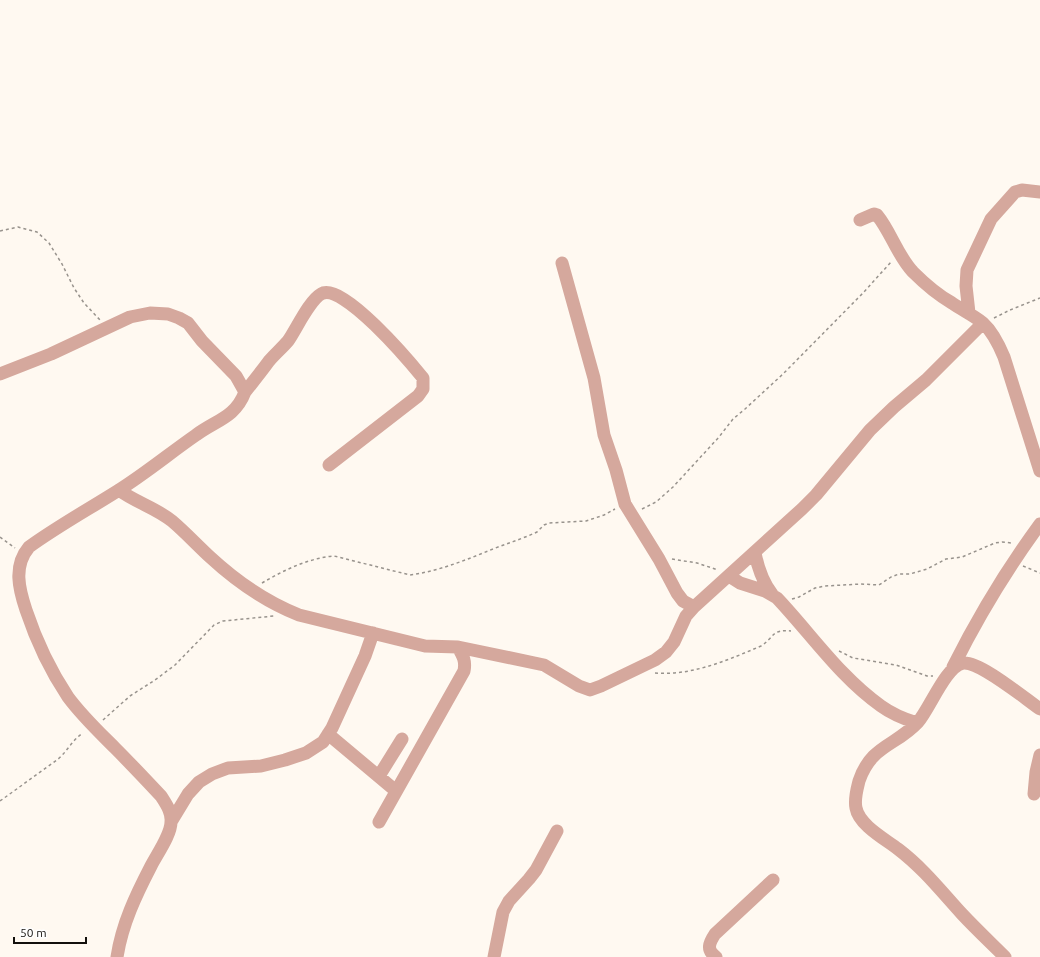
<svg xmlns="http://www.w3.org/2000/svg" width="1040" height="957" font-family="Ubuntu,sans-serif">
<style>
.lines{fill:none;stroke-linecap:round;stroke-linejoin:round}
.path{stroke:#98938d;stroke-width:1.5;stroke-dasharray:3 3;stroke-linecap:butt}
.minor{stroke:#d5a89d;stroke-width:13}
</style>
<rect width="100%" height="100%" fill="#fff9f1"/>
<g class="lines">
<path class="path" d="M0 231 18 227 37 232 49 243 62 264 74 288 84 303 100 320
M994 318 1010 310 1040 298
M642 509 656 502 673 487 719 437 733 419 745 409 783 374 863 293 891 262
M0 537 15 548
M672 559 697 563 718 570
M1023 566 1040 573
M262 583C284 570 309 558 334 556L410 575C439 571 466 560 493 549 508 543 522 539 537 532L544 525 549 523 586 521 604 515 615 509
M792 599 799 597 815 588 825 586 861 584 879 585 891 577 899 574H910L927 569 946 559 962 557 995 543 1002 542 1012 543
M839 651 853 658 896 665 927 676H933
M655 673C692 676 728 660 761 646 775 637 771 629 791 631
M103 720 130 696 155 680 175 665 214 625 223 621 274 616
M0 801 57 760C67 752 72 740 83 733"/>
<path class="minor" d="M860 220 874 214 877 215C891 232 897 255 913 272 924 283 938 295 952 303 962 310 973 315 983 323 993 332 999 345 1004 357L1040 471
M562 263 594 378 604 435 616 470 625 504 659 559 677 593 683 601 694 607 802 509 816 495 870 430 894 407 926 380 983 323
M969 313 966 286 967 270 991 219 1015 192 1022 190 1040 192
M0 374 51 354 130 317 150 313 168 314 179 318 188 323 202 341 236 376 245 392C235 418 216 420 196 435 170 453 146 473 119 490 89 509 58 526 29 547 13 566 19 589 26 610 36 640 50 670 68 697 82 716 99 732 115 748 131 764 146 780 161 796 166 804 172 812 171 822 171 835 157 854 151 866 136 895 122 924 117 957
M245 392C253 382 261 372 269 361 275 354 282 348 288 341 297 328 309 301 321 294 342 281 410 362 423 378V389L418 396 329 465
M119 490C135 502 156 508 172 521 185 532 197 545 210 557 236 581 266 602 299 615L425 646 458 647 544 665 579 686 590 690 601 686 655 660 666 652 674 642 686 616 694 607
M755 553C758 568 762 581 772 594
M729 576 740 583 765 591 777 598C811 634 840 677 881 706 892 714 904 719 917 723
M953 667C978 617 1007 569 1040 524
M328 734 396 791
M379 776 402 739
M1034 794 1036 772 1040 755
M171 822 188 794 199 782 212 774 228 768 261 766 285 760 306 753 323 742 332 728 365 656 373 633
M379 822 464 671C466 661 463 656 458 647
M494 957 503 912 509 901 529 879 536 870 557 831
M716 957C706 950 709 943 715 934L773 880
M1005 957C991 943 976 929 962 914 941 891 923 868 898 849 885 839 859 825 856 808 854 799 857 789 859 781 871 745 896 746 918 722 930 708 946 666 963 663 980 661 1024 698 1040 709"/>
</g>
<path d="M14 937v6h72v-6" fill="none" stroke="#13100c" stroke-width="2"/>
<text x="20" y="937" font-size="12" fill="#13100c" stroke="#ffffff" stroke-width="3" paint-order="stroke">50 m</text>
</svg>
